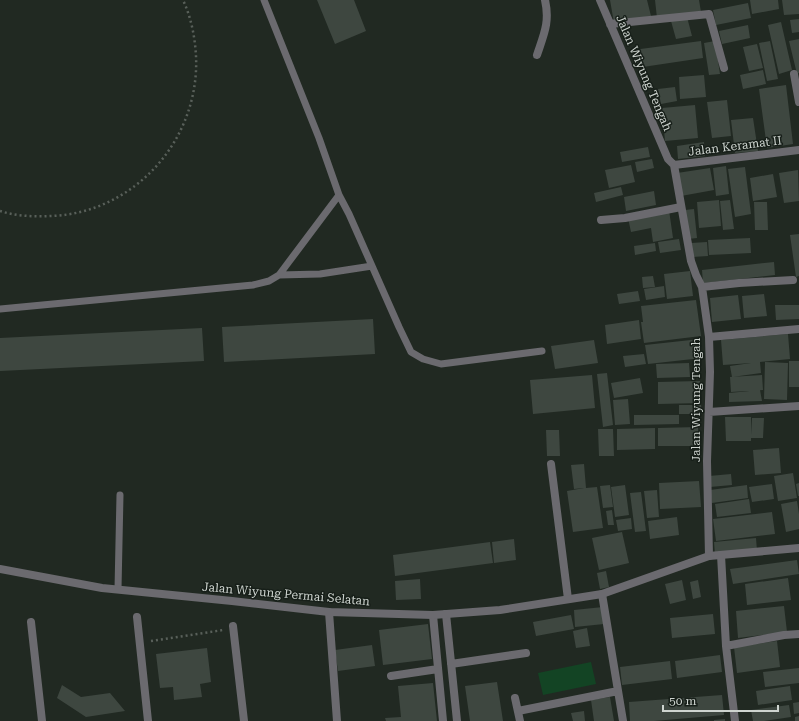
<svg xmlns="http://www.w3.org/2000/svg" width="799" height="721" font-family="'Roboto Serif',serif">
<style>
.green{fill:#134424}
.building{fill:#3e4740}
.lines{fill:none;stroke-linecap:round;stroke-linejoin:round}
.path{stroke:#59605a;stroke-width:2.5;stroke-dasharray:2 3;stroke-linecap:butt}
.service{stroke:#6b6a6f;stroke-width:7}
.minor{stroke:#6b6a6f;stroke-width:8}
.tertiary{stroke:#6b6a6f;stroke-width:8}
.labels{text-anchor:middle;stroke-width:3;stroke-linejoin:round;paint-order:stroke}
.street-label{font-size:12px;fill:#ced4cf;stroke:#171f19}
</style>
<rect width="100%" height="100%" fill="#212922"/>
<path class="green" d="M591 662 596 684 543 695 538 673Z"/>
<path class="building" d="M317 0H354L366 31 335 44Z
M610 0H647L651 16 614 23Z
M655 0H699L701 12 657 18Z
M750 0H778L779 9 752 14Z
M782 0H799V14L784 15Z
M748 3 751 18 716 25 713 10Z
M687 17 692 36 676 39 671 21Z
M799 19V32L792 33 790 20Z
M781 22 792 70 779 74 768 25Z
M748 25 750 38 722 44 719 31Z
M799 39V73L797 74 789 41Z
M701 41 703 58 636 68 633 50Z
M715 41 720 74 709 75 704 43Z
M770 41 778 79 767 81 759 43Z
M757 44 763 68 749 71 743 47Z
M763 70 766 84 743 89 740 75Z
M704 75 706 97 680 99 679 77Z
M786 85 793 144 767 148 759 89Z
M675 87 677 101 661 104 658 89Z
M727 100 731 136 712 138 707 102Z
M695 105 698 138 665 141 662 108Z
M753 118 758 151 735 153 731 120Z
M704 142 705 156 678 159 677 146Z
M648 147 650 157 622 162 620 152Z
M652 159 654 168 637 172 635 162Z
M631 165 635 182 609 188 605 170Z
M726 166 729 194 716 196 713 168Z
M745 167 751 214 735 217 728 169Z
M710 168 714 190 681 196 677 173Z
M798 170 799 201 784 203 779 173Z
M773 174 777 197 753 201 750 178Z
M621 187 623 195 596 202 594 193Z
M654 191 656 205 626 211 624 197Z
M719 200 721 226 699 228 697 202Z
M730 200 734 229 723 230 720 201Z
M754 202H767L768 230H755Z
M694 209 697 238 688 239 685 210Z
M669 210 673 238 653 242 651 228 631 232 628 218Z
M799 234V276L796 277 790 235Z
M750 238 751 253 709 255 708 240Z
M679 239 681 250 660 253 658 242Z
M707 242 708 256 692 257 691 243Z
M655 243 656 251 635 255 634 246Z
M774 262 775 275 703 283 702 270Z
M690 271 693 296 667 299 664 274Z
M653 276 655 287 643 288 642 277Z
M664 286 665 297 646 300 644 289Z
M638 291 640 301 619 304 617 294Z
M764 294 767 316 744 318 742 296Z
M738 295 741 319 712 322 710 298Z
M696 300 701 336 644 343 641 322H643L641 306Z
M775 305H799V319L776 320Z
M373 319 375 354 224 362 222 327Z
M639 320 641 339 607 344 605 325Z
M202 328 204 361 0 371V338Z
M788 334 790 359 760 362 761 373 732 377 730 366 751 363 723 365 721 340Z
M700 339 702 358 648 364 645 345Z
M594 340 598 363 555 369 551 346Z
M644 354 646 364 625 367 623 356Z
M789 361H799V387H789Z
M765 362 788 363 787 400 764 399Z
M689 363 690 377 657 378 656 364Z
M607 373 613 425 603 427 597 374Z
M592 375 595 408 533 414 530 380Z
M762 375 763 390 731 392 730 377Z
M640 378 643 393 614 398 611 383Z
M700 381 701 403 658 404V382Z
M760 390 762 401 729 402V393Z
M628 399 630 424 615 425 613 400Z
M679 405H701L702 414H679Z
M634 415H679V424L634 425Z
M725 417H751V435L752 418H764L763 438H751V441H726Z
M698 427 699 446H658V428Z
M655 428V449L617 450V429Z
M598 429H613L614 456H599Z
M546 430H559L560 456H547Z
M779 448 781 473 755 475 753 450Z
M584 464 586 488 597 487 603 528 573 532 567 491 584 488 574 489 571 465Z
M793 473 797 498 778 501 774 476Z
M731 474 732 485 710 487 709 476Z
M699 481 701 507 660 509 659 483Z
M799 483V496H798L796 484Z
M772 484 774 499 752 502 749 487Z
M610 485 613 507 603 508 600 486Z
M625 485 629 515 615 517 611 487Z
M747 485 748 498 712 503 710 490Z
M657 490 659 517 647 518 644 491Z
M641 492 646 531 635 532 630 493Z
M749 499 751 513 717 517 715 504Z
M797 501 799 514V529L786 532 781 504Z
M612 510 614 525H608L606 511Z
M772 512 775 534 716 541 713 519Z
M677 517 679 535 650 539 648 521Z
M631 518 632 529 618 531 616 520Z
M622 532 629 563 599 570 592 538Z
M756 538 757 551 715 555 714 542Z
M514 539 516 560 494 563 492 542Z
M490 542 493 563 395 576 393 555Z
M797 560 799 574 733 584 730 569Z
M606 571 609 587 600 589 597 573Z
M788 578 791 600 747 605 745 584Z
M420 579 421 599 396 600 395 581Z
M682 580 686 600 670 604 665 584Z
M698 580 701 597 693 599 690 582Z
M784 606 787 632 738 638 736 611Z
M603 607 604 624 575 627 574 610Z
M713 614 715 634 672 638 670 618Z
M571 615 574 629 536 636 533 622Z
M428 624 432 659 383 665 379 630Z
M587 628 590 646 576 648 573 631Z
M777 641 780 667 737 673 734 647Z
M372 645 375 666 338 671 335 650Z
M207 648 211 682 200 684 202 697 174 700 173 687 160 688 156 654Z
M720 655 722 672 677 678 675 661Z
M670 661 672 679 622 685 620 667Z
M799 668V683L765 687 763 672Z
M497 682 503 721H470L465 686Z
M433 683 437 721H386L385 718 401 717 398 686Z
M62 685 81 697 110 693 125 711 86 717 57 698Z
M790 686 792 700 758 705 756 691Z
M722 695 724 715 654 721H630L629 702Z
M610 697 614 721H594L591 700Z
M799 702V713L794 714 793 703Z
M789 705 791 717 764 721H753L751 710Z
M584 711 585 721H573L571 713Z
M799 716V721H795V717Z
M725 719V721H714V720Z"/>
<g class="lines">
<path class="path" d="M0 211C16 216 34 217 51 216 135 213 200 139 196 56 195 37 191 17 183 0
M151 641 223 630"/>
<path class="service" d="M264 0 319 138 339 195 349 214 399 327 411 352 423 359 441 364 542 351
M279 275 320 274 372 266
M0 309 253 285 269 281 279 275 339 195
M118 589 120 495"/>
<path class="minor" d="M600 0 668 159 674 165 691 261 696 275 702 287 709 337 710 372 707 461 709 556
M610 24 709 14 724 68
M537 55C544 34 550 22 545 0
M794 74 799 102
M674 165 799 150
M601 220 625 218 681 207
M702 287 739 283 793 280
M709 337 799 329
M709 412 799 406
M551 464 568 599
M721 555 726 646 735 721
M602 594 623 721
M329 612 337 721
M446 614 457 721
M433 615 443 721
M137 617 148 721
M31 622 42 721
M233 626 244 721
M726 646 784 635 799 634
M451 664 526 653
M391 676 438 669
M515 698 520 721
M518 711 618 691"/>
<path class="tertiary" d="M0 569 102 588 232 601 329 612 433 615 500 610 602 594 709 556 799 548"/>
</g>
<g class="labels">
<g class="street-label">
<text transform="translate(644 73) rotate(67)" y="4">Jalan Wiyung Tengah</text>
<text transform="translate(735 146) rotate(-7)" y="4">Jalan Keramat II</text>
<text transform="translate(696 400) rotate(-90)" y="4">Jalan Wiyung Tengah</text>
<text transform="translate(286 594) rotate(5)" y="4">Jalan Wiyung Permai Selatan</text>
</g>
</g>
<path d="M663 705v6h115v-6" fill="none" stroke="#ced4cf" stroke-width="2"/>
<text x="669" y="705" font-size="12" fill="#ced4cf" stroke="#171f19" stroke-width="3" paint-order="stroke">50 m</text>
</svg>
